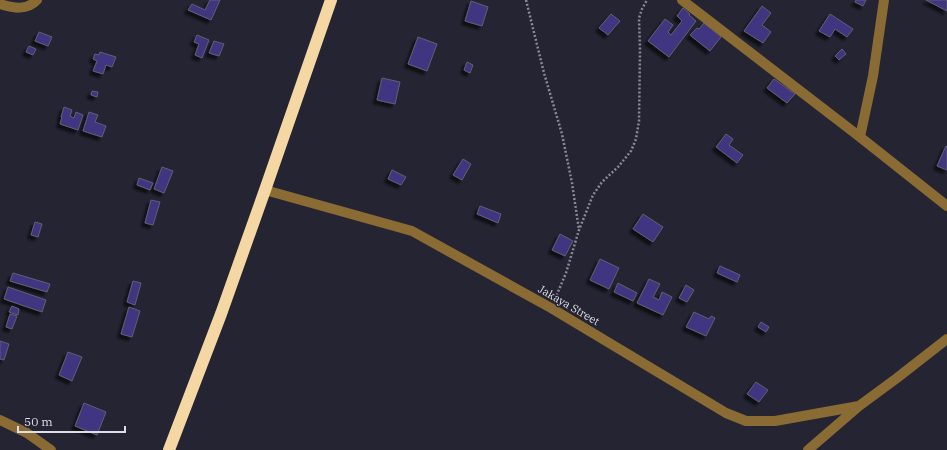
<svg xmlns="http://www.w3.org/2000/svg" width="947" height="450" font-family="'IBM Plex Serif',serif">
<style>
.building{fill:#403481;stroke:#606071;filter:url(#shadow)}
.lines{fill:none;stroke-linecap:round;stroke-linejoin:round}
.path{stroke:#8a8a96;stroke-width:2.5;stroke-dasharray:2 2;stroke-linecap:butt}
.minor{stroke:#8a6b33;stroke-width:10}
.highway{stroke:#f5d7a4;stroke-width:12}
.labels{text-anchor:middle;stroke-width:3;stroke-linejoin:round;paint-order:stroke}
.street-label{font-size:11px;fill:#dedee8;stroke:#242432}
</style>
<defs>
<filter id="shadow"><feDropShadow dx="-3.5" dy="3.5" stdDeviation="1" flood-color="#0009"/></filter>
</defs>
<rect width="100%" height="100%" fill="#242432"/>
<path class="building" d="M210 0H220L211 20 188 10 192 4 205 10Z
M856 0H866L863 6 855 2Z
M926 0H947V11Z
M471 1 488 7 482 26 465 21Z
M762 6 771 13 762 25 771 32 763 43 744 31Z
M683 8 690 14 689 15 696 21 669 57 648 41 665 19 673 25 668 32 671 35 682 21 677 16Z
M611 14 620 21 608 35 599 28Z
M830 14 853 29 847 37 835 29 830 37 819 31Z
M704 23 721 37 710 51 690 35 697 28 699 29Z
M39 32 52 37 48 46 35 41Z
M197 35 209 40 202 58 195 55 199 44 194 42Z
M418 37 437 44 427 71 408 64Z
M214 41 224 44 219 56 209 53Z
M29 46 36 49 33 55 26 52Z
M842 49 846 54 839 60 835 56Z
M100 52 116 57 112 67 106 65 103 74 93 71 97 61 93 59 95 54 99 55Z
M467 62 473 65 470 73 464 70Z
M382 78 400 82 395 104 377 100Z
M774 79 795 94 787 103 767 88Z
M92 91 98 92 97 97 91 95Z
M64 107 72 110 70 116 74 118 76 112 83 115 78 130 60 124 62 117H61Z
M89 112 98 115 95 122 106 126 102 137 83 131Z
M726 134 733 139 729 145 743 155 737 163 716 147Z
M946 146 947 147V170L937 166Z
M463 159 471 164 462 180 453 175Z
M162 167 173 171 164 193 154 189Z
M392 170 406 177 401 185 388 179Z
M139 178 153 183 150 190 137 185Z
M151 200 160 202 153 225 145 223Z
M480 206 501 214 498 223 477 214Z
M643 214 663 227 653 242 633 229Z
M35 222 42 224 38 237 31 235Z
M560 234 573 241 565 256 552 250Z
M600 259 619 268 609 289 590 280Z
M720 266 740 275 737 282 717 273Z
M13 273 50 284 47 292 10 281Z
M649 279 660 284 653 297 659 300 662 292 672 297 663 315 637 303Z
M133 281 141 283 135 305 127 302Z
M618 283 637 293 633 301 614 292Z
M686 285 694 290 687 302 679 298Z
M8 287 46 300 42 312 4 299Z
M12 306 19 309 18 315 9 312Z
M129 307 140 311 132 337 121 334Z
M694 312 709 319 711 316 715 318 706 336 686 327Z
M10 314 17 316 12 329 6 327Z
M761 322 769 327 766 332 758 327Z
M0 341 9 344 4 360 0 359Z
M68 352 82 357 72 381 59 375Z
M756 382 768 390 759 402 747 394Z
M84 403 106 412 97 435 75 426Z"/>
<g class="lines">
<path class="path" d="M526 0 544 73 562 134 572 183 579 230
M555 299 566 273 579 230 593 195 602 182 618 167 631 151 636 139 639 121 640 50 639 18 642 9 647 0"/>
<path class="minor" d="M682 0 860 137 947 206
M0 4C13 8 27 11 37 0
M860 137 873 76 884 0
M265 190 412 231 551 308 726 413 746 421H775L859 406
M0 420 27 433 51 450
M808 450 859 406 897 378 947 339"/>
<path class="highway" d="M169 450 221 314 265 190 331 0"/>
</g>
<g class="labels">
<g class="street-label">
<text transform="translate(569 305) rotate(30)" y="4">Jakaya Street</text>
</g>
</g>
<path d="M18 426v6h107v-6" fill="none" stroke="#dedee8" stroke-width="2"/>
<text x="24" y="426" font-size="12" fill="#dedee8" stroke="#242432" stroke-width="3" paint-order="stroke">50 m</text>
</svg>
